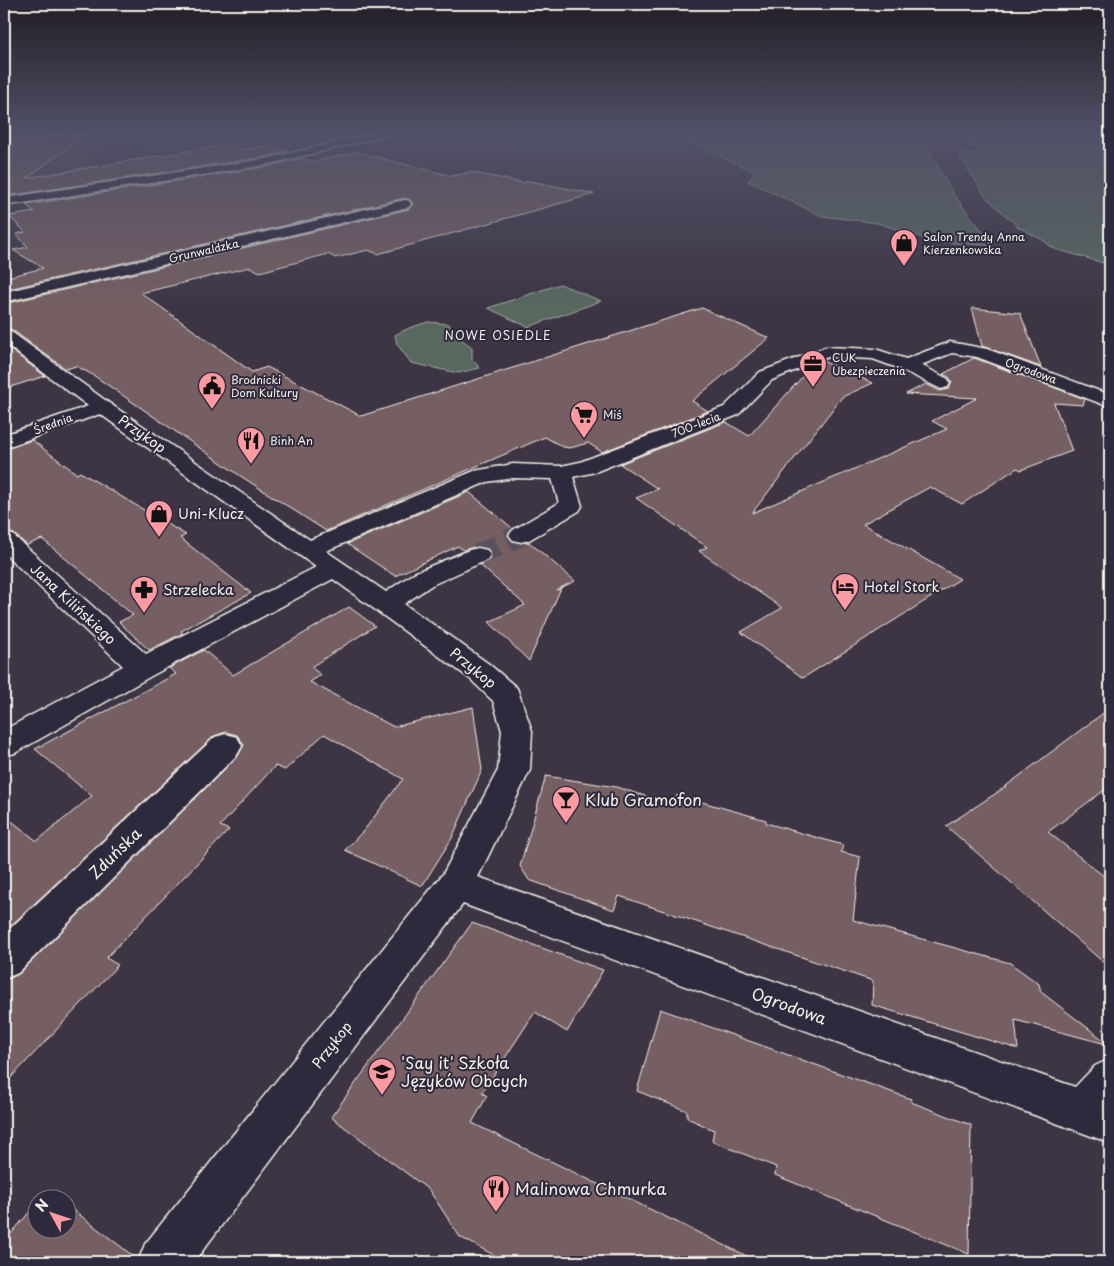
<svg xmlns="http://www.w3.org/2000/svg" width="1114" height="1266" font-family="'Playpen Sans',sans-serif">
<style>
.built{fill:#4e424d}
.green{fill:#59685f;stroke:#a6aca4}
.building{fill:#745f62;stroke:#f4f1e8}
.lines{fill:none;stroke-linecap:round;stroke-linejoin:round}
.minor-tunnel{stroke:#58515d;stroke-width:22;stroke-dasharray:22 11;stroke-linecap:butt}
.minor-casing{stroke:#f4f1e8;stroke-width:3}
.minor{fill:#2f2a3d;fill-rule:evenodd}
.labels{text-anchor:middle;stroke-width:4;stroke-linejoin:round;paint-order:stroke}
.far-poi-label{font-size:11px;fill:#f4f1e8;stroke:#2f2a3d;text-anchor:start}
.far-street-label{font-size:11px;fill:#f4f1e8;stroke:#2f2a3d}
.far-neighbourhood-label{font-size:12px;letter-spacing:1px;fill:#f4f1e8;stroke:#2f2a3d}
.street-label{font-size:14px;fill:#f4f1e8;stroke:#2f2a3d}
.poi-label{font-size:14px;fill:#f4f1e8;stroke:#2f2a3d;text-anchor:start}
.near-poi-label{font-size:16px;fill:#f4f1e8;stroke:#2f2a3d;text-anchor:start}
.near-street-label{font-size:16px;fill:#f4f1e8;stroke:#2f2a3d}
</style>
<rect width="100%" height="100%" fill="#3d3544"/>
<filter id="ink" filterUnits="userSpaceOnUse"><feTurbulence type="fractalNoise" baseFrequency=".02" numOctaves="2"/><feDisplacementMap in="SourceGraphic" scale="10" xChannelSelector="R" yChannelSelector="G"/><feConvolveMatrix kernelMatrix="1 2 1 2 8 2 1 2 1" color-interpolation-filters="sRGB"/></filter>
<g filter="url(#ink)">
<path class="built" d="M150 133 162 141 98 150 104 156 90 159 98 167 4 181V136Z"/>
<path class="green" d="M664 132H918L954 195 994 246 932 241 878 223 822 216 748 181 756 172Z
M949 132H1110V265L1055 249 1041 239 1018 227 986 197 959 155 981 153Z
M560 284 601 301 528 327 488 308Z
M428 322 449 324 455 335 472 347V359L480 368 458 373 411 363 397 344 395 335 409 328Z"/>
<path class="building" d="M85 135 27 178 231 144 244 150 271 145 288 152 265 157 13 195 9 192 4 196V136Z
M356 152 452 176 471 172 523 183 530 181 594 194 378 254 368 250 335 258 328 254 260 272 250 267 141 293 252 372 267 367 361 416 702 308 769 338 692 401 708 411 602 452 588 443 570 448 563 447 545 437 326 531 239 475 93 375 76 366 66 369 11 329 4 328V304L409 209 413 203 409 199 405 198 4 290V278L43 268 13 250 28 247 16 234 25 232 9 216 35 212 26 205 265 167 303 158 314 162Z
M972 308 1020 313 1041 367 982 346Z
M4 345 45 376 4 389Z
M974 358 1085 399 1083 405 1054 403 1072 451 1021 470 1017 468 962 504 930 487 863 524 960 579 803 678 741 632 782 608 699 551 707 547 636 498 658 489 620 464 726 422 749 436 812 366 822 361 873 383 842 397 752 513 947 429 932 421 977 398 906 394 926 384 940 391 949 389 952 382 949 377 943 374Z
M32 440 77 474 80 472 186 535 180 538 251 593 181 631 183 633 149 650 119 622 133 615 42 539 27 545 14 534 4 531V450Z
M469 492 512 528 507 535 512 541 521 544 529 542 575 581 556 590 561 588 529 661 489 622 525 605 480 565 488 562 492 556 487 548 478 546 463 550 458 546 395 576 347 544Z
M349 607 375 626 311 667 321 675 310 682 394 727 473 707 482 770 452 838 422 886 345 850 365 829 403 779 324 734 285 770 275 766 220 826 229 830 106 958 118 965 4 1085V981L19 974 238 756 244 745 237 735 226 732 214 736 4 932V815L37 841 92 796 35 749 176 674 169 668 204 650 233 675Z
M1110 708V786L1048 832 1110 881V968L946 826 998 792Z
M546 776 616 787 674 805 677 795 766 820V823L843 845 841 852 860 857 853 920 1010 963 1039 984 1041 992 1110 1045 1015 1020 1018 1049 872 1005 873 981 619 896 614 910 529 880 520 866Z
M472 923 603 970 567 1032 535 1012 482 1093 487 1096 472 1123 759 1262H507L460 1237 429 1190 331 1117Z
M660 1009 911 1099V1102L971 1125 969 1254 775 1175 776 1167 712 1141 714 1130 687 1118V1111L637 1091Z
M38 1202V1228H68V1206L137 1259 136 1262H4V1242Z"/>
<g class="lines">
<path class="minor-tunnel" d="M478 555 521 535"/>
<defs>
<path id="minor" d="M380 132H396L394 134 265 165 4 206V198L265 159Z
M405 200 409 201 411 204 409 207 4 302V292Z
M4 330 10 331 109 403 310 540 474 471 513 464 561 466 580 462 724 407 760 372 826 347 875 349 906 359 950 342 987 349 1110 395V407L977 357 952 353 921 365 948 379 950 383 948 387 941 389 900 369 873 359 828 357 772 380 738 415 595 472 573 477 582 506 579 511 529 540 521 542 513 540 509 535 513 530 559 503 552 479 513 478 487 482 326 551 386 592 414 573 469 550 478 548 487 550 490 555 487 560 432 585 404 604 489 664 517 688 532 731 530 770 478 877 1075 1087 1095 1066 1110 1059V1143L463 904 194 1262H138L145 1244 443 874 498 770 502 731 493 701 469 678 333 579 153 675 15 753 4 756V730L123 666 4 553V533L13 535 146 654 316 567 100 414 4 448V435L88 406 4 343Z
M226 734 237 737 242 746 237 755 18 973 4 979V934L215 737Z"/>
</defs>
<use href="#minor" class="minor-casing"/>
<use href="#minor" class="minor"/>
</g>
</g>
<linearGradient id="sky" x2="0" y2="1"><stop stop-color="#221d25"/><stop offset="0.43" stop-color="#515167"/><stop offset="1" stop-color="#515167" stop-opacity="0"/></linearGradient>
<rect width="1114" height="309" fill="url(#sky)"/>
<defs>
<symbol id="shop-pin" viewBox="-11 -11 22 30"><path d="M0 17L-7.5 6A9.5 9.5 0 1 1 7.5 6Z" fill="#ff9aa2" stroke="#2f2a3d"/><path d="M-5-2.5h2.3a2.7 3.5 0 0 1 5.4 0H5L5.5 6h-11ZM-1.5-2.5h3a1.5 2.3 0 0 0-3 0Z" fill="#111"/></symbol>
<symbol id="office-pin" viewBox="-11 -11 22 30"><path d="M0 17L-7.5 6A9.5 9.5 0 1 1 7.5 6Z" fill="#ff9aa2" stroke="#2f2a3d"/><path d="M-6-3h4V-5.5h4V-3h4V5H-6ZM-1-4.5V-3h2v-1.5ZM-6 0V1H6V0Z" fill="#111"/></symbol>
<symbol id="civic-pin" viewBox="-11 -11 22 30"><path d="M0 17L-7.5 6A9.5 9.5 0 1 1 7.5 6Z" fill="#ff9aa2" stroke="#2f2a3d"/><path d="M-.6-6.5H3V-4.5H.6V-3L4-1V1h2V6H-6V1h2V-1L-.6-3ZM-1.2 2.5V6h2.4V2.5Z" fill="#111"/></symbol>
<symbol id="supermarket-pin" viewBox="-11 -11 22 30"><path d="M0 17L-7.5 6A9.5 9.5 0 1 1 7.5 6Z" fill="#ff9aa2" stroke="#2f2a3d"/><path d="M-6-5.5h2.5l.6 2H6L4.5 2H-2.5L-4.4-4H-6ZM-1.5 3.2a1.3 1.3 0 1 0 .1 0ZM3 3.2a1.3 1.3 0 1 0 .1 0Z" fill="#111"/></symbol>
<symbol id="restaurant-pin" viewBox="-11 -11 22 30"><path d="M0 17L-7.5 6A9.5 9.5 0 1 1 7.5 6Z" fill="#ff9aa2" stroke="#2f2a3d"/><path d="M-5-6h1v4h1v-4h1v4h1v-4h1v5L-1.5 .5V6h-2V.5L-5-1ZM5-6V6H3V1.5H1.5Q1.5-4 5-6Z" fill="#111"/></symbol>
<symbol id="hotel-pin" viewBox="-11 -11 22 30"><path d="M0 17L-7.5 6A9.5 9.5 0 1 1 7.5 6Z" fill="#ff9aa2" stroke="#2f2a3d"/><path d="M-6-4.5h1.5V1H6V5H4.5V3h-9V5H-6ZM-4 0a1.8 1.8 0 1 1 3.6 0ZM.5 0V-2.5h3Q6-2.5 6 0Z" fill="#111"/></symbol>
<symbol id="pharmacy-pin" viewBox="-11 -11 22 30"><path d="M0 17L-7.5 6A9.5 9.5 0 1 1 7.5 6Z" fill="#ff9aa2" stroke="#2f2a3d"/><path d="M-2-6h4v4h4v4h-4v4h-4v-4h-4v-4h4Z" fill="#111"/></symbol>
<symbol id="bar-pin" viewBox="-11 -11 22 30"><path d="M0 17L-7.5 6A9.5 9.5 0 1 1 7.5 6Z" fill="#ff9aa2" stroke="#2f2a3d"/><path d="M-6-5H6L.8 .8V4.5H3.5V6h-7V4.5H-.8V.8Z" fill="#111"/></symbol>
<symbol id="school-pin" viewBox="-11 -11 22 30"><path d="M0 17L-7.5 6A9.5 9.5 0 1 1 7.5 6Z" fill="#ff9aa2" stroke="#2f2a3d"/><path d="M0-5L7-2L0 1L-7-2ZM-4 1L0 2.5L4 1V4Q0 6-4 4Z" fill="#111"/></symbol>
</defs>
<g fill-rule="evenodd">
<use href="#shop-pin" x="888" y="227" width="32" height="43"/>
<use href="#office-pin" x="797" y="348" width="32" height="43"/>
<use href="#civic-pin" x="196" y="370" width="32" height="43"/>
<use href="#supermarket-pin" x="568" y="399" width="32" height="43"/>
<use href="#restaurant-pin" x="235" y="425" width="32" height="43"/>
<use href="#shop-pin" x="143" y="498" width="32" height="43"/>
<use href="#hotel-pin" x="829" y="571" width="32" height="43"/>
<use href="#pharmacy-pin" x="128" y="574" width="32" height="43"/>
<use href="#bar-pin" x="550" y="784" width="32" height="43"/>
<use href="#school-pin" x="366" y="1056" width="32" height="43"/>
<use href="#restaurant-pin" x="480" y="1173" width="32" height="43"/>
</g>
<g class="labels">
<g class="far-poi-label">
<text x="923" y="241">Salon Trendy Anna<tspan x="923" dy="13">Kierzenkowska</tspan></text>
<text x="832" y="362">CUK<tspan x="832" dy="13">Ubezpieczenia</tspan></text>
<text x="231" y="384">Brodnicki<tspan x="231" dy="13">Dom Kultury</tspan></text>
<text x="603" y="419">Miś</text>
<text x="270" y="445">Binh An</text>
</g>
<g class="far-street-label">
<text transform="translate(204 251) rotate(-13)" y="4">Grunwaldzka</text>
<text transform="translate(1031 371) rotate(20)" y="4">Ogrodowa</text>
<text transform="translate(53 424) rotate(-20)" y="4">Średnia</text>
<text transform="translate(696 425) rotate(-21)" y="4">700-lecia</text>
</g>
<g class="far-neighbourhood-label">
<text x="498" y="340">NOWE OSIEDLE</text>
</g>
<g class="street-label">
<text transform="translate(142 434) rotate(35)" y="5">Przykop</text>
<text transform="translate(73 604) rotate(43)" y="5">Jana Kilińskiego</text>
<text transform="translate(473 668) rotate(39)" y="5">Przykop</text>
<text transform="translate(332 1045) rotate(-52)" y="5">Przykop</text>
</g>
<g class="poi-label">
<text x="178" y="519">Uni-Klucz</text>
<text x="864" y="592">Hotel Stork</text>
<text x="163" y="595">Strzelecka</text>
</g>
<g class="near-poi-label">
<text x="585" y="806">Klub Gramofon</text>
<text x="401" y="1069">'Say it' Szkoła<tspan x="401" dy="18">Języków Obcych</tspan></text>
<text x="515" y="1195">Malinowa Chmurka</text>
</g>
<g class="near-street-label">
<text transform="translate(115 853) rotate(-44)" y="6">Zduńska</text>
<text transform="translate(789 1006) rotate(20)" y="6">Ogrodowa</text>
</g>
</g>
<rect width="1114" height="1266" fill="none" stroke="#2f2a3d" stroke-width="20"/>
<rect x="10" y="10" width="1094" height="1246" fill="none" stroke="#f4f1e8" stroke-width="2" filter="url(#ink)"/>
<g transform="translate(52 1214) rotate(310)"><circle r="24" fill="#2f2a3d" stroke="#7e7a81"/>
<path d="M0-4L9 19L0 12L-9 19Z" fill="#ff9aa2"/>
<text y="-8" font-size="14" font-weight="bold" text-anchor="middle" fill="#f4f1e8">N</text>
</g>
</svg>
